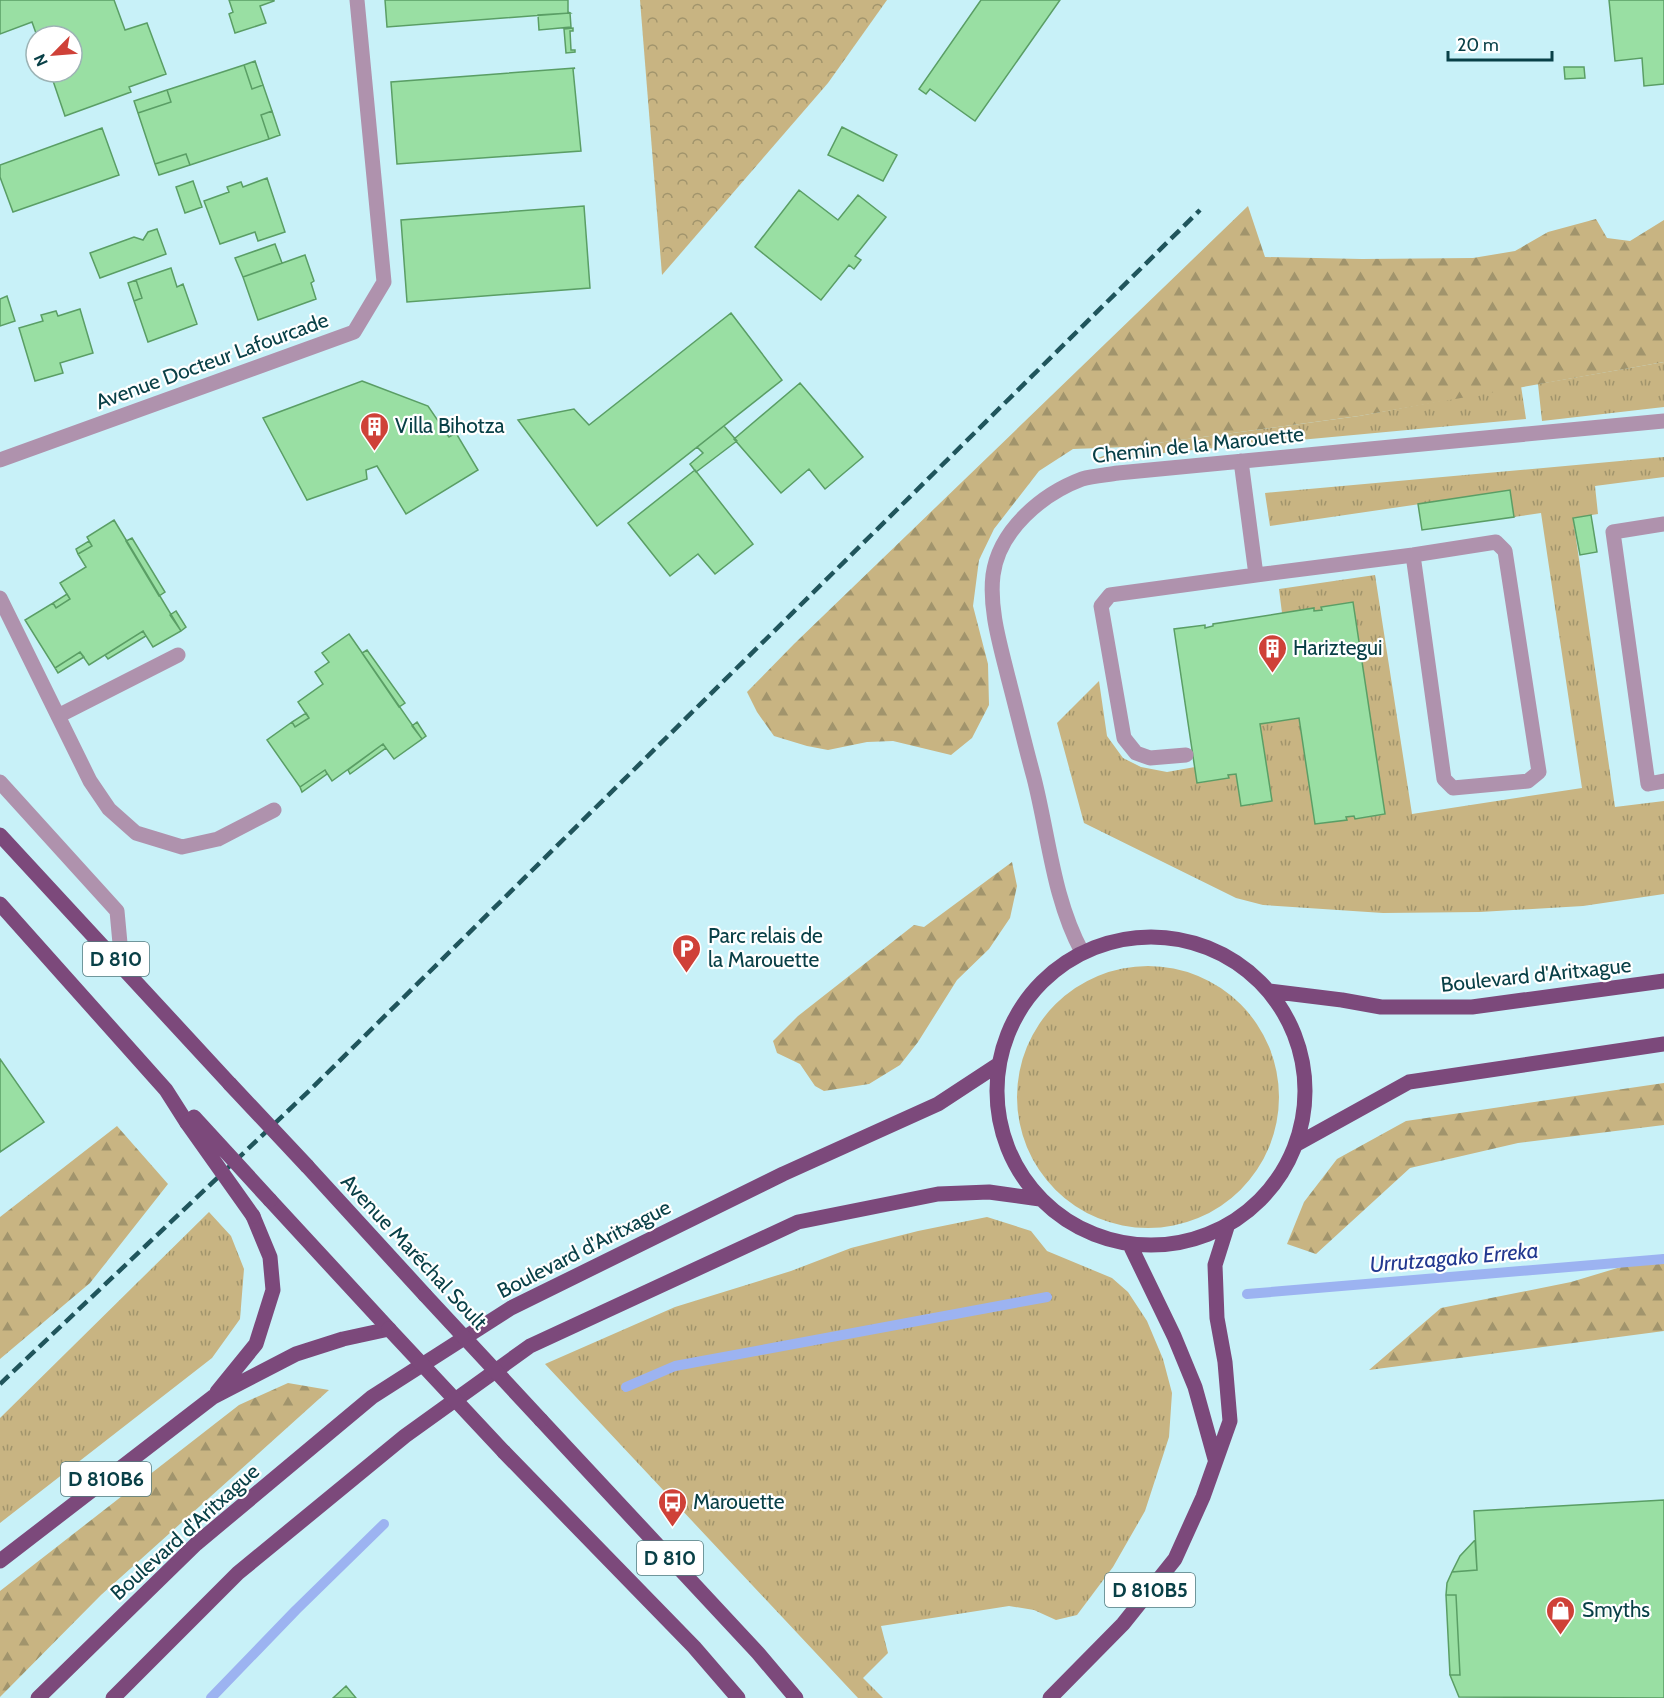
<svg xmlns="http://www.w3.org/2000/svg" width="1664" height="1698" font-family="Cabin,sans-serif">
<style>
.grass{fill:url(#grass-tufts)}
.forest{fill:url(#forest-firs)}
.park{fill:url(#park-crowns)}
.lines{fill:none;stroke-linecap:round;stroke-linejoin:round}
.stream{stroke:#9cb3f1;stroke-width:10}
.building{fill:#99dfa3;stroke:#5a9e65;stroke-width:1.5}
.minor{stroke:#af92ad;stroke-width:15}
.major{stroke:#7c497b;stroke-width:15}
.rail{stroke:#20555c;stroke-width:4.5;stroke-dasharray:12 6;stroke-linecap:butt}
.major-bridge{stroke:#7c497b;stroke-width:15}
.labels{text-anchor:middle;stroke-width:4.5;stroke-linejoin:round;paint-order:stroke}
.shield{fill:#fff;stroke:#53797e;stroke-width:1.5}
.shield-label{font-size:20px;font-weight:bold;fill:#094047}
.street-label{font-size:21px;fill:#094047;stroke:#fff}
.poi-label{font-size:21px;fill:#094047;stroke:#fff;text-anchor:start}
.water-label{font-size:22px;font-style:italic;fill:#233990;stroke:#fff}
</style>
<defs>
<pattern id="grass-tufts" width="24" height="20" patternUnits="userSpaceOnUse" patternTransform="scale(1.5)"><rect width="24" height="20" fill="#c8b482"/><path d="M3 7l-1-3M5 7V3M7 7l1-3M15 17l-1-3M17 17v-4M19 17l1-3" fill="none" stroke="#a1946c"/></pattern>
<pattern id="forest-firs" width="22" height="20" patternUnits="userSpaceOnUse" patternTransform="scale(1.5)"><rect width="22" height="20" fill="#c8b482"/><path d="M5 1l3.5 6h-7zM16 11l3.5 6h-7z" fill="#a1946c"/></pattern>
<pattern id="park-crowns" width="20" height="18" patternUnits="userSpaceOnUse" patternTransform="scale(1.5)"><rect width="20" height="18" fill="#c8b482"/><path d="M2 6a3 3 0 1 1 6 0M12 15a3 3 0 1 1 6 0" fill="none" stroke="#a1946c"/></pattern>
</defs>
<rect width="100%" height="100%" fill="#c8f1f8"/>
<path class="grass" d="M1664 362V407L1542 421 1538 384Z
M1521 386 1526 419 1172 452 1099 461 1098 458 1127 447 1359 416Z
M1664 457V477L1595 486 1598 514 1573 518 1615 807 1664 801V894L1583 906 1480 912 1383 913 1263 905 1236 898 1084 823 1057 723 1099 681 1107 736 1123 758 1141 767 1167 772 1195 767 1198 783 1228 778V775L1236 774 1241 806 1272 801 1260 724 1299 718 1315 824 1347 820 1346 817 1354 816 1355 819 1385 814 1353 603 1314 611V609L1282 613 1279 589 1375 575 1412 814 1582 788 1541 513 1514 517 1509 491 1270 526 1265 493Z
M1017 1097a131 131 0 1 1 262 0a131 131 0 1 1-262 0Z
M209 1212 231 1236 244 1269 240 1319 212 1358 0 1523V1418Z
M987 1217 1031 1231 1047 1251 1112 1278 1128 1292 1147 1321 1163 1359 1172 1393 1169 1437 1145 1511 1113 1567 1077 1615 1056 1620 1034 1610 1009 1606 881 1626 888 1653 863 1678 883 1698H858L545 1364 675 1307 791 1271 851 1248 918 1231Z"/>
<path class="forest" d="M1248 206 1265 257 1362 259 1473 258 1515 251 1548 232 1596 219 1607 238 1630 241 1664 220V362L1359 416 1127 447 1073 449 1039 471 994 529 979 560 973 606 988 664 989 705 972 738 951 755 893 741 867 742 828 750 807 746 774 736 757 712 747 692 794 644Z
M1012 862 1017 886 1010 918 989 949 957 980 918 1042 900 1065 869 1084 824 1091 815 1086 800 1064 777 1053 773 1041 798 1016 914 925 924 927Z
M1664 1083V1125L1518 1143 1410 1168 1316 1254 1287 1244 1304 1202 1337 1159 1406 1121Z
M117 1126 168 1184 90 1283 0 1359V1217Z
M1664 1254V1331L1369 1370 1441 1308 1571 1282Z
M288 1383 329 1390 101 1595 0 1697V1591L239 1405Z"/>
<path class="park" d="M640 0H887L828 83 662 275Z"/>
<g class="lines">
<path class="stream" d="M1247 1294 1664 1259
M626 1387 675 1366 1047 1297
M211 1698 296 1610 384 1524"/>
</g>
<path class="building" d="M0 0H114L125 30 147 23 166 74 129 87 131 92 65 116 50 72H72V36H37L32 22 0 34Z
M229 0H274V1L260 6 266 23 235 33 229 14 233 12Z
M385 0H568V12L570 13 387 27Z
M981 0H1060L975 121 930 89 926 94 919 89Z
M1609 0H1664V84L1644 86 1642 58 1615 61Z
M570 13 571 27 539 30 538 15Z
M573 28V31H570L571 50H575V52L566 53 564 29Z
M255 61 263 85 252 89 244 65Z
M244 65 252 89 263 85 272 111 261 115 269 139 190 165 186 154 155 164 138 113 171 102 167 90Z
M1564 67H1584L1585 78 1565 79Z
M575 68 573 69 581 151 397 164 391 82Z
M167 90 171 102 138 113 134 101Z
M272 111 280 135 269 139 261 115Z
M842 127 897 155 883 181 828 155Z
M102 128 119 175 13 212 0 177V165Z
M186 154 190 165 159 175 155 164Z
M267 178 285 232 258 241 255 232 220 244 204 201 229 192 227 187 241 182 243 187Z
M193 181 202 207 185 213 176 187Z
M799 190 838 220 858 195 886 217 855 256 861 260 854 269 849 265 821 300 755 247Z
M584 206 590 288 407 302 401 220Z
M157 229 166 254 100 278 90 253 134 237 143 240 148 232Z
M275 244 282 263 243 277 235 258Z
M305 255 314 281 311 283 316 299 258 320 243 277Z
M171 268 177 287 183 284 197 324 148 342 134 301 142 298 136 280Z
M136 280 142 298 134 301 128 283Z
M7 296 15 321 0 326V299Z
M80 309 93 353 60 363 63 373 35 381 19 328 43 321 41 315 56 311 58 316Z
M731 313 782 380 597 526 518 420 574 409 589 425Z
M362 381 428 406 449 437 456 433 478 470 406 514 377 466 366 470 367 479 307 500 263 418Z
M800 383 863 457 825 489 809 469 781 493 734 439Z
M724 426 737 441 696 472 690 464 703 453 697 447Z
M695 470 753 544 715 574 698 554 670 576 628 523Z
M1510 490 1514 517 1422 530 1418 504Z
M1591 515 1597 552 1580 555 1573 518Z
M114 520 181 631 153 647 143 631 89 665 80 652 55 668 25 620 53 603 56 608 70 599 60 583 86 567 78 554 92 546 87 537Z
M132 538 165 592 159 596 126 541Z
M89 541 92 546 78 554 76 549Z
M67 594 70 599 56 608 53 603Z
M1353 602 1385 814 1355 819 1354 816 1346 817 1347 820 1315 824 1299 718 1260 724 1272 801 1241 806 1236 774 1228 775 1229 778 1197 783 1174 629 1205 625V628L1213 626V624L1314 608V611L1322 610 1321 607Z
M176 611 186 627 181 631 170 615Z
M143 631 146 636 108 659 105 655Z
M349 634 422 739 394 759 383 744 332 781 325 770 300 787 267 740 292 722 295 727 309 718 298 702 323 684 315 672 329 662 322 653Z
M367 650 405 703 399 707 362 653Z
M80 652 84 657 58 673 55 668Z
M306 713 309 718 295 727 292 722Z
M417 722 426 736 422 739 412 726Z
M383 744 386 748 350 774 348 770Z
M325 770 327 774 302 792 300 787Z
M0 1059 44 1122 0 1152Z
M1664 1500V1698L1459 1697 1450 1675H1460L1456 1595H1446L1447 1583 1452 1572 1477 1570 1474 1511Z
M1475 1540 1477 1570 1452 1572 1460 1556Z
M1446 1595H1456L1460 1675H1450Z
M346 1686 356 1698H333Z"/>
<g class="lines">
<path class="minor" d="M0 460 354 332 384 282 357 0
M1664 524 1613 532 1648 784 1664 781
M1256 575 1413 555 1496 542 1505 551 1539 772 1528 781 1453 788 1444 779 1413 555
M0 598 90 781 109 809 136 833 182 847 218 839 274 810
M58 716 178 655
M1186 755 1150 758 1136 753 1124 738 1101 606 1110 595 1256 575 1241 461
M0 782 117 911 122 965
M1082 952C1053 898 1049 837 1034 778 1025 745 1017 711 1008 677 1000 644 989 609 993 575 999 530 1042 494 1082 479 1093 476 1106 475 1118 473L1664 421"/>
<path class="major" d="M0 835 230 1084
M0 904 166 1090 187 1123
M997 1091a154 154 0 1 1 308 0a154 154 0 1 1-308 0Z
M1269 991 1342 1000 1381 1007H1472L1664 981
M1297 1144 1409 1082 1664 1044
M307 1166 425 1295
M270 1200 389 1329
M1130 1245 1174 1336 1195 1387 1215 1459
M217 1392 256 1344 273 1290 270 1257 253 1216
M541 1420 758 1653 796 1698
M504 1452 694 1647 738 1698
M0 1561 213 1397 296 1354 343 1339 389 1329
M38 1698 196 1544 372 1397 511 1308 783 1174 938 1104 999 1064
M113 1698 238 1573 405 1436 530 1346 798 1222 938 1194 989 1192 1040 1199
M1050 1698 1123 1624 1175 1559 1203 1497 1230 1421 1225 1362 1217 1318 1215 1265 1227 1227"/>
<path class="rail" d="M0 1384 310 1090 1200 210"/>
<path class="major-bridge" d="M230 1084 307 1166
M194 1117 270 1200
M187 1123 253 1216
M425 1295 541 1420
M389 1329 504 1452"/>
</g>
<defs>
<symbol id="building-pin" viewBox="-11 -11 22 30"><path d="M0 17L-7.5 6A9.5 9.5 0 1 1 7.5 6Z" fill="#cf4138" stroke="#fff"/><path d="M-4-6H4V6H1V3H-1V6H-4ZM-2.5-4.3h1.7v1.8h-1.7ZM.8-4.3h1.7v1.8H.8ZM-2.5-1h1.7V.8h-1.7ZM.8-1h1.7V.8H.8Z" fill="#fff"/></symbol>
<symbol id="parking-pin" viewBox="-11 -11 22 30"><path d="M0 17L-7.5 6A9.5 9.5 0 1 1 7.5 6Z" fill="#cf4138" stroke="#fff"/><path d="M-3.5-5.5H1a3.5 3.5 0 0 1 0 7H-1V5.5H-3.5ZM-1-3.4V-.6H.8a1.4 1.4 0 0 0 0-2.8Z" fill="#fff"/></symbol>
<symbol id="bus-pin" viewBox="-11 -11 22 30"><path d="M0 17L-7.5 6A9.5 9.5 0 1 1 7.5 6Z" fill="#cf4138" stroke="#fff"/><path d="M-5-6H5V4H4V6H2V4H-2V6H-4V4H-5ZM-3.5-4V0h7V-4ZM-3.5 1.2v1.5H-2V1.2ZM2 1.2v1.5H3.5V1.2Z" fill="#fff"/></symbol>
<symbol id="shop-pin" viewBox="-11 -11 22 30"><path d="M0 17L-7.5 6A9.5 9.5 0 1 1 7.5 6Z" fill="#cf4138" stroke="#fff"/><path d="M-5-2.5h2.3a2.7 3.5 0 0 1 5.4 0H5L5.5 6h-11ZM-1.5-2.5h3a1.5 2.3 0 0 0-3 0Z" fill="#fff"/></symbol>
</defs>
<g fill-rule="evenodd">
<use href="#building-pin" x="358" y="410" width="33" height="45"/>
<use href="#building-pin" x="1256" y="632" width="33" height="45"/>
<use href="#parking-pin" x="670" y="932" width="33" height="45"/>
<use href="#bus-pin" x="656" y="1486" width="33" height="45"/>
<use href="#shop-pin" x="1544" y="1594" width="33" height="45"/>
</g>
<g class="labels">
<g class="shield">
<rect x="83" y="942" width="66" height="34" rx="4.5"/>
<rect x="61" y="1462" width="90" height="34" rx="4.5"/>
<rect x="637" y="1541" width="66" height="34" rx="4.5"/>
<rect x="1105" y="1573" width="90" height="34" rx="4.5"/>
</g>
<g class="shield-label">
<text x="116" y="966">D 810</text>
<text x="106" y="1486">D 810B6</text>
<text x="670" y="1565">D 810</text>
<text x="1150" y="1597">D 810B5</text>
</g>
<g class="street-label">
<text transform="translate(212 361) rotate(-20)" y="7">Avenue Docteur Lafourcade</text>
<text transform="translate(1198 445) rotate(-6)" y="7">Chemin de la Marouette</text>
<text transform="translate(1536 975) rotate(-6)" y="7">Boulevard d'Aritxague</text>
<text transform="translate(584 1249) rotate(-27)" y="7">Boulevard d'Aritxague</text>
<text transform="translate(414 1252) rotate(47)" y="7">Avenue Maréchal Soult</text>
<text transform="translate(185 1532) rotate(-42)" y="7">Boulevard d'Aritxague</text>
</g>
<g class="poi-label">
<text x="395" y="433">Villa Bihotza</text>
<text x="1293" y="655">Hariztegui</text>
<text x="708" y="943">Parc relais de<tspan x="708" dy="24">la Marouette</tspan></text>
<text x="693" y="1509">Marouette</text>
<text x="1582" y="1617">Smyths</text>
</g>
<g class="water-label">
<text transform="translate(1454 1257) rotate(-5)" y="8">Urrutzagako Erreka</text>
</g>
</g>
<g transform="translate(54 54) rotate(245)"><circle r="28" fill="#ffffff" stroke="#9db3b5" stroke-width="1.5"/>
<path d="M0-4.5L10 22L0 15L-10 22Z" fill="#cf4138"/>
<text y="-9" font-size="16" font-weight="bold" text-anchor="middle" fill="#094047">N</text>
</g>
<path d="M1448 51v9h104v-9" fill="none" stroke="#094047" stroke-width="3"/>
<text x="1457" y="51" font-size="18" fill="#094047" stroke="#ffffff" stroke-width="4.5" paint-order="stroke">20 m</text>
</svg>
